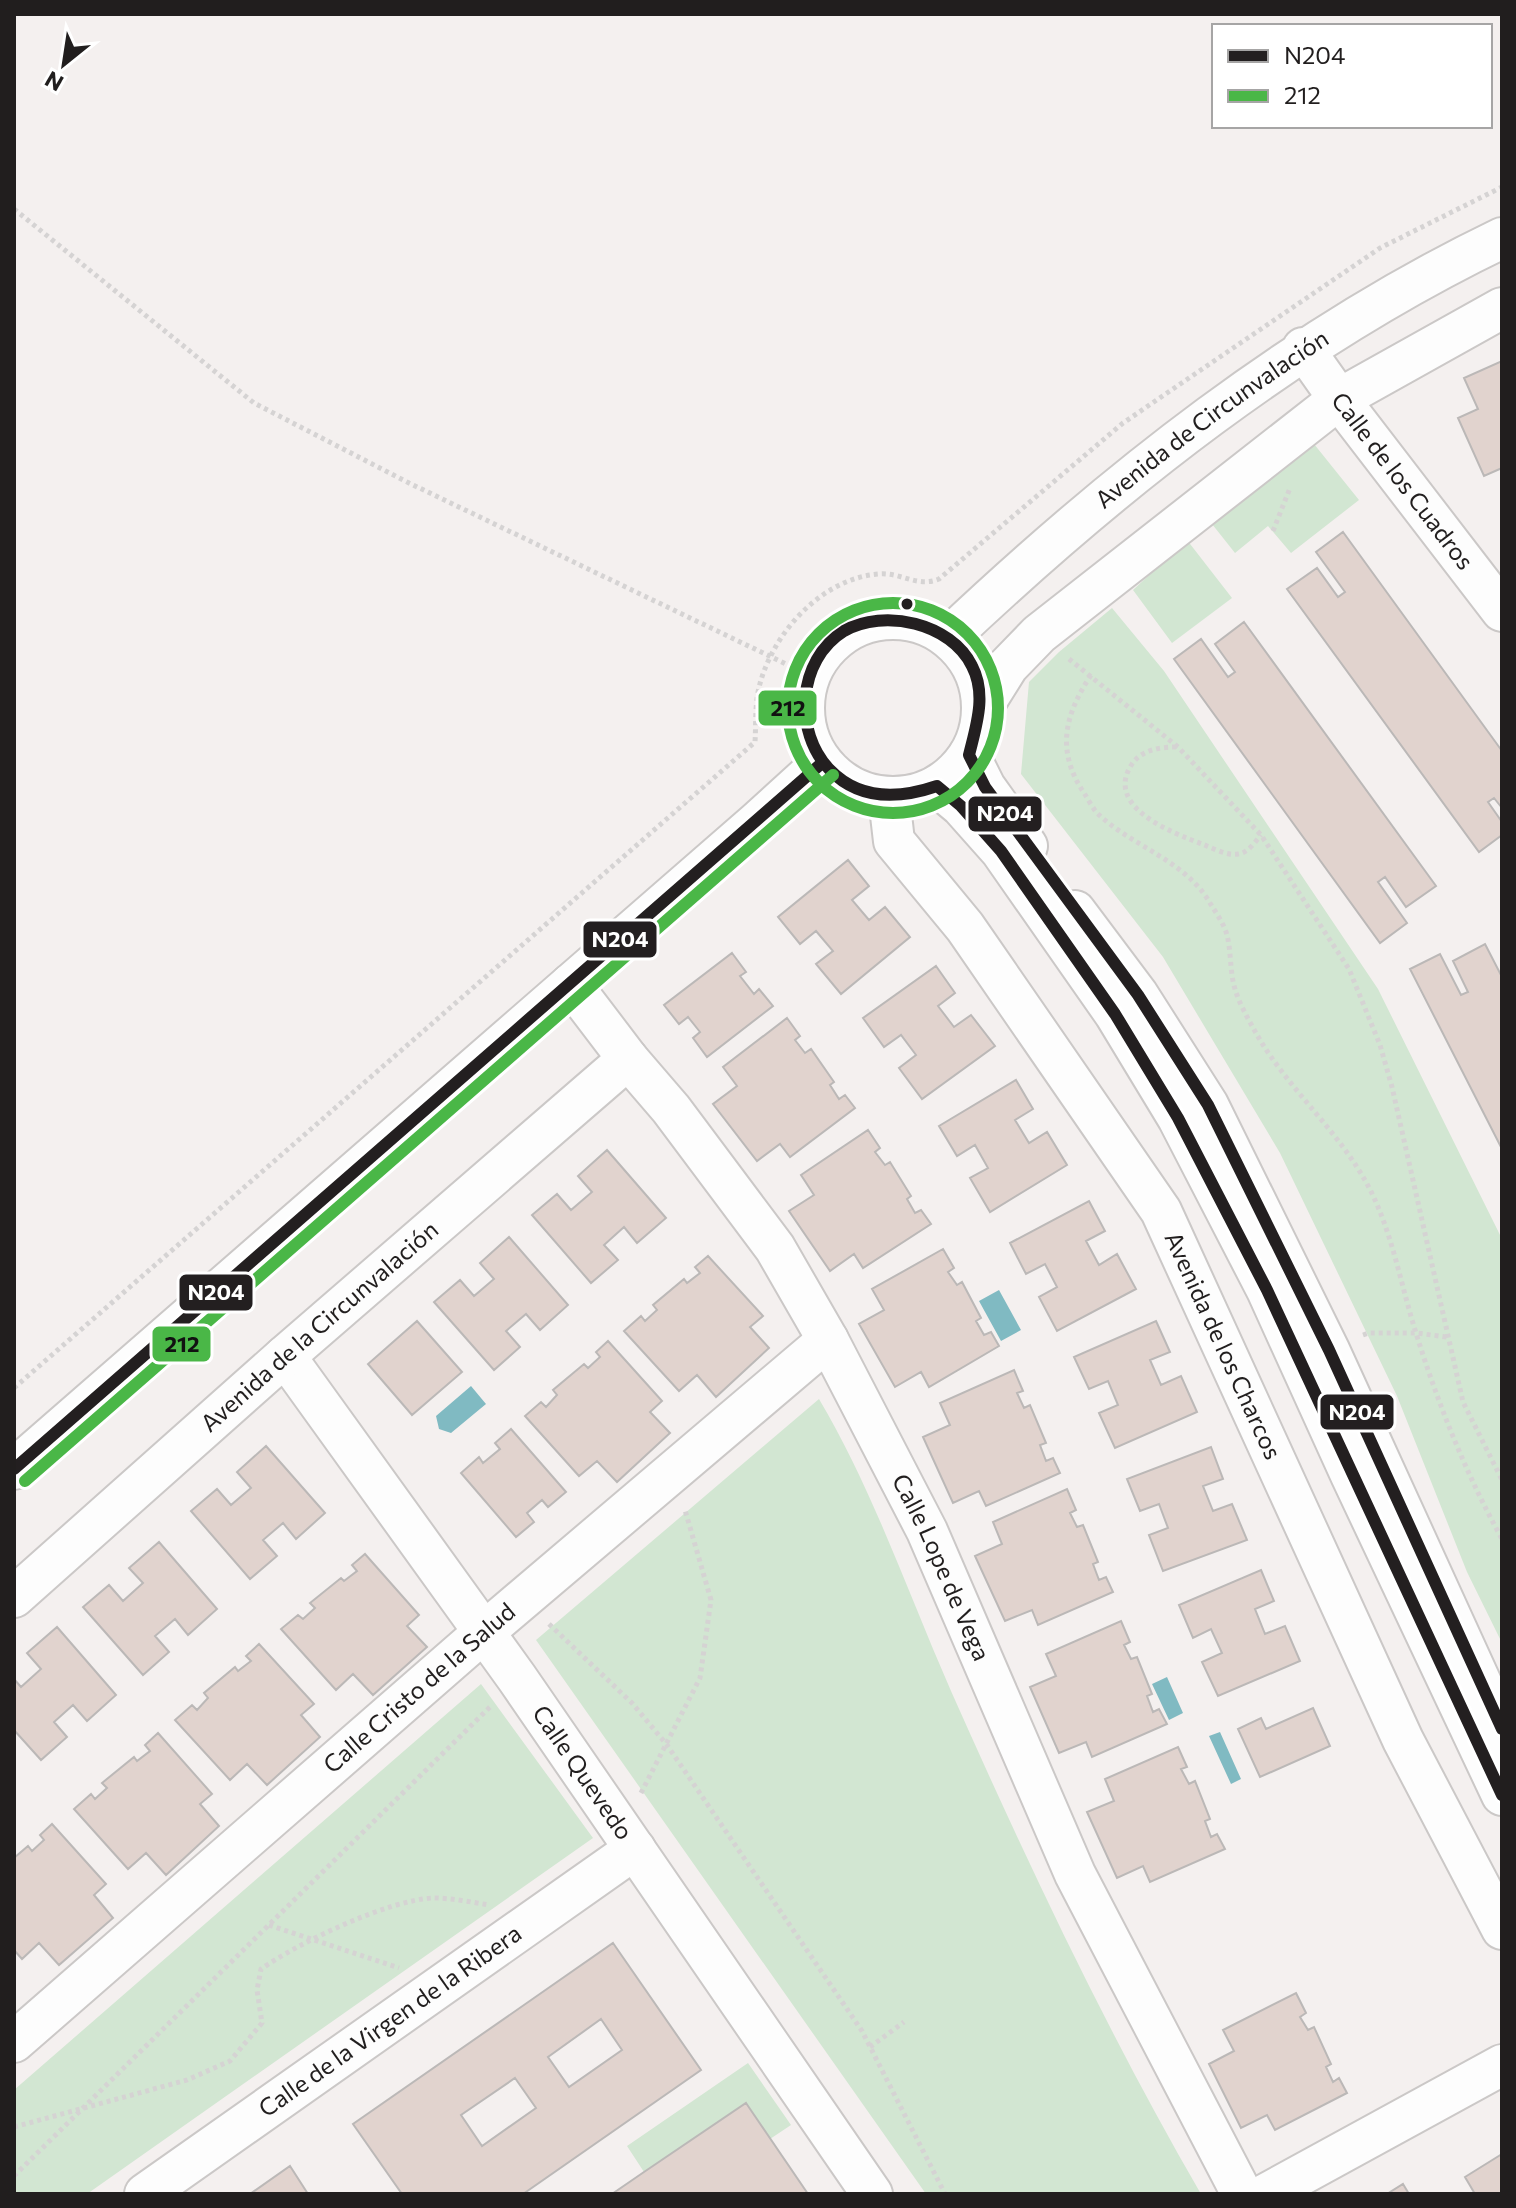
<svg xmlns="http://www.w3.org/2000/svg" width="1516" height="2208" font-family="Commissioner,sans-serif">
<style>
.green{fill:#d2e6d2}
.water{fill:#80bac2}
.building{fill:#e1d3ce;stroke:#bbb8b7;stroke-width:2;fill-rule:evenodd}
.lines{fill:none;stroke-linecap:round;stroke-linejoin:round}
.minor-casing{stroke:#cbc8c7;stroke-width:44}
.path{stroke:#d5d3d3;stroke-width:5;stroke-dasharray:4 4;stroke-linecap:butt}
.minor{stroke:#fdfdfd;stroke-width:40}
.bus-1-casing{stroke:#fff;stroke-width:18}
.bus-2-casing{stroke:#fff;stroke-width:18}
.bus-1{stroke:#231f20;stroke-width:12}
.bus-2{stroke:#4ab747;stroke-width:12}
.bus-dot{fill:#211e1e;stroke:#fff;stroke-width:3}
.labels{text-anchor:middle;stroke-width:6;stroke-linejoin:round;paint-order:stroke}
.street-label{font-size:24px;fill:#211e1e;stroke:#fff}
.line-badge{stroke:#fff;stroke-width:3}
.badge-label{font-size:22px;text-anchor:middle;font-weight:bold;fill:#fff}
.pale-badge-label{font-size:22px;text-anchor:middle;font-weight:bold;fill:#111}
</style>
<rect width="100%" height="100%" fill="#f4f0ef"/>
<path class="green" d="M1314 444 1359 500 1291 553 1268 526 1235 553 1212 524Z
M1187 540 1232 598 1172 643 1133 590Z
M1112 608 1164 671 1378 989 1502 1239V1643L1467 1572 1397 1396 1280 1153 1163 957 1021 774 1029 682 1059 652Z
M819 1399C873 1490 908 1593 951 1691 1027 1862 1107 2032 1201 2194H926L536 1640Z
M481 1684 593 1838 87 2194H14V2090Z
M748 2063 791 2125 770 2139 745 2103 644 2172 627 2146Z"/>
<path class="water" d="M999 1290 1021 1330 1001 1341 979 1301Z
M471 1386 486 1404 451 1433 439 1429 436 1416Z
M1167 1677 1183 1713 1169 1720 1152 1684Z
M1220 1732 1241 1779 1231 1784 1209 1736Z"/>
<path class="building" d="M1502 361V468L1484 476 1458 418 1478 409 1464 378Z
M1343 532 1502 751V808L1494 798 1488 802 1502 822V835L1479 852 1287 589 1317 568 1338 597 1345 592 1316 552Z
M1244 622 1436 886 1406 907 1385 877 1378 882 1407 923 1380 943 1174 659 1201 639 1228 677 1235 672 1215 644Z
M848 860 869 886 852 900 869 920 885 907 910 937 841 994 816 964 833 951 816 931 800 944 778 917Z
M1485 944 1502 977V1149L1410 969 1440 954 1461 995 1468 992 1453 961Z
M732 953 746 972 740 976 754 994 759 989 773 1006 707 1057 693 1038 700 1032 688 1017 679 1024 664 1005Z
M936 966 955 993 938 1006 954 1027 971 1015 995 1046 922 1099 899 1068 916 1055 901 1035 884 1047 863 1018Z
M787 1018 800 1036 795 1040 805 1053 811 1049 834 1082 830 1085 839 1099 845 1095 855 1108 790 1157 780 1144 757 1161 713 1104 737 1086 723 1067Z
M1016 1080 1033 1109 1015 1120 1029 1143 1047 1132 1067 1165 990 1212 970 1178 988 1168 975 1145 957 1156 939 1126Z
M868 1130 880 1148 875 1152 885 1165 890 1162 911 1196 907 1199 915 1213 921 1210 931 1224 863 1268 854 1254 830 1271 789 1211 814 1195 801 1175Z
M607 1150 666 1218 637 1243 624 1227 604 1245 618 1260 591 1283 532 1215 557 1194 571 1210 592 1192 578 1176Z
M1089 1201 1105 1231 1086 1241 1099 1265 1117 1254 1136 1289 1057 1331 1039 1297 1057 1287 1045 1264 1026 1274 1010 1243Z
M509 1237 568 1305 540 1330 526 1314 506 1331 520 1347 494 1370 434 1302 460 1280 474 1296 494 1279 480 1263Z
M943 1249 954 1268 948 1272 957 1285 962 1282 981 1318 976 1321 984 1335 991 1332 999 1346 929 1387 921 1372 895 1387 859 1324 884 1310 872 1289Z
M708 1256 763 1316 750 1327 769 1348 716 1397 697 1375 679 1391 624 1331 641 1316 645 1321 657 1310 653 1305 684 1279 687 1283 700 1273 695 1267Z
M417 1321 462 1372 412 1415 368 1364Z
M1156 1321 1170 1352 1150 1360 1161 1385 1181 1376 1197 1412 1115 1448 1099 1413 1118 1405 1108 1381 1089 1389 1074 1357Z
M608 1341 662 1401 650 1412 670 1433 617 1482 597 1461 579 1476 525 1416 541 1402 546 1407 557 1395 553 1390 584 1364 588 1368 600 1357 596 1352Z
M1014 1370 1023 1391 1017 1393 1024 1408 1030 1405 1046 1443 1040 1445 1046 1461 1053 1458 1060 1473 986 1506 979 1491 953 1503 923 1437 950 1425 940 1403Z
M511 1429 566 1492 548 1507 542 1500 527 1513 534 1522 516 1537 461 1473 479 1457 483 1463 500 1449 495 1443Z
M266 1446 325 1513 296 1539 283 1523 263 1540 277 1556 250 1579 191 1511 217 1489 231 1505 251 1488 237 1472Z
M1211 1447 1223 1479 1203 1486 1213 1511 1232 1504 1247 1540 1163 1571 1149 1535 1168 1528 1159 1504 1140 1511 1127 1479Z
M1067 1489 1076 1510 1070 1513 1077 1527 1083 1525 1098 1562 1093 1564 1099 1580 1106 1577 1113 1592 1038 1625 1032 1610 1005 1621 975 1556 1002 1544 993 1522Z
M159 1542 217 1609 188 1635 175 1619 155 1636 169 1652 143 1675 83 1607 109 1585 123 1601 143 1583 129 1568Z
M365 1554 419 1615 407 1626 427 1647 373 1695 353 1674 336 1690 281 1629 298 1615 303 1619 315 1608 310 1603 341 1578 344 1581 357 1571 352 1565Z
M1261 1570 1274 1601 1255 1609 1265 1634 1285 1626 1300 1661 1218 1696 1202 1662 1222 1653 1211 1629 1193 1638 1179 1605Z
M1121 1621 1130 1642 1124 1645 1131 1659 1137 1657 1152 1694 1147 1696 1153 1712 1159 1709 1167 1724 1092 1757 1086 1742 1059 1753 1030 1687 1056 1676 1046 1654Z
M57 1627 116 1695 87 1721 73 1705 54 1722 67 1737 41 1760 14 1730V1679L21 1687 41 1669 27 1653Z
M259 1644 314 1704 301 1715 320 1737 267 1785 247 1764 230 1780 175 1720 192 1705 197 1710 208 1698 204 1693 235 1667 238 1671 251 1661 246 1656Z
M1313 1708 1330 1746 1260 1777 1238 1729 1261 1718 1266 1729Z
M158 1733 212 1794 200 1804 219 1826 166 1875 146 1853 128 1869 74 1809 91 1794 95 1799 107 1788 102 1783 134 1757 137 1761 150 1751 145 1745Z
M1178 1747 1187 1767 1181 1769 1189 1784 1195 1781 1210 1819 1205 1821 1211 1837 1217 1834 1225 1849 1150 1882 1143 1866 1117 1878 1087 1812 1114 1801 1105 1779Z
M52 1824 106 1884 94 1895 113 1918 59 1965 39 1943 22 1959 14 1950V1858L28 1846 32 1851 44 1840 40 1835Z
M613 1943 701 2070 523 2194H402L353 2124ZM601 2019 622 2050 569 2087 548 2057ZM515 2078 536 2108 482 2146 461 2115Z
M1296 1993 1306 2013 1300 2017 1308 2030 1314 2027 1331 2064 1326 2067 1333 2082 1339 2078 1347 2093 1275 2130 1267 2115 1241 2128 1209 2064 1234 2051 1223 2030Z
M746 2103 808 2194H612L644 2172Z
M1502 2154V2194H1475L1465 2177Z
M290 2166 308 2194H250Z
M1403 2184 1409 2194H1387Z"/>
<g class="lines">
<defs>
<g id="minor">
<path id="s1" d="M1303 348 1339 399 1502 611"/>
<circle cx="893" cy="708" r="89"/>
<path id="s2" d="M949 637C1114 481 1296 337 1502 238"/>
<path d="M983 706 1008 666 1039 634 1339 399 1502 308"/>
<path d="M969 755 985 787 1027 846"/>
<path d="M937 786 961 806 1001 851 1115 1014 1178 1118 1267 1290 1351 1475 1502 1795"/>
<path id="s3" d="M889 798 894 841 965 927 1161 1211 1403 1740 1502 1929"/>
<path d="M1075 911 1138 995 1208 1105 1329 1350 1502 1729"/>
<path id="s4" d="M571 984 628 1059 671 1109 775 1248 828 1340 927 1531 1075 1874 1242 2194"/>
<path id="s5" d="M285 1356 517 1678 872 2194"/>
<path d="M14 1469 757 822 822 763"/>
<path id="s6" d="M14 1597 285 1356 628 1059"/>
<path id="s7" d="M14 2042 484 1632 828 1340"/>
<path id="s8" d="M145 2194 635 1849"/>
<path d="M1266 2194 1502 2065"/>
</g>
</defs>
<use href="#minor" class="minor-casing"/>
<path class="path" d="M14 209 254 403 409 483 809 675
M1273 531 1290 488
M1069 659 1178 747 1261 835 1349 969 1380 1045 1392 1087 1463 1402 1502 1480
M1091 675C1064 716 1056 751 1084 793 1088 799 1092 807 1097 813 1131 846 1185 860 1210 903 1215 911 1221 920 1225 929 1232 947 1229 970 1235 989 1239 1003 1248 1019 1256 1033 1289 1092 1347 1137 1375 1200 1394 1242 1402 1289 1416 1333 1438 1404 1466 1474 1502 1539
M1176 747C1160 747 1141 750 1132 764 1103 807 1173 833 1202 844 1213 848 1226 856 1238 854 1248 853 1255 842 1261 835
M1363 1335 1369 1333H1416L1447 1337
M14 1388 755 742C756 726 755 708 758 692 769 637 820 578 879 574 901 572 917 588 939 579L1123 423 1380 248 1502 187
M549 1624 632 1703 667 1745 862 2031 945 2194
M641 1793 700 1678 711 1600 685 1510
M269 1925 399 1968
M870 2047 904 2022
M14 2127 187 2080 230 2061 262 2023 257 1990 261 1969C298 1943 388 1900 433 1898 451 1898 471 1902 489 1905
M14 2176 492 1705"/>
<use href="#minor" class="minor"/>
<defs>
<path id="bus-1" d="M14 1469 822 763
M1502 1729 1329 1350 1208 1105 1138 995 985 787 969 755C976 726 987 695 972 666 951 623 884 608 844 631 797 660 793 732 830 770 860 801 899 799 937 786L961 806 1001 851 1115 1014 1178 1118 1267 1290 1502 1795"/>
<path id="bus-2" d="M788 708a105 105 0 1 1 210 0a105 105 0 1 1-210 0Z
M25 1481 833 775"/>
</defs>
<use href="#bus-1" class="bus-1-casing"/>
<use href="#bus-2" class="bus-2-casing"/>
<use href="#bus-1" class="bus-1"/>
<use href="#bus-2" class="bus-2"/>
</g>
<circle class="bus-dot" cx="907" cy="604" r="7"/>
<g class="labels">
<g class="street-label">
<text dy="8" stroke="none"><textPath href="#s2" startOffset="342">Avenida de Circunvalación</textPath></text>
<text dy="8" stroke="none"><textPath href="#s1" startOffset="166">Calle de los Cuadros</textPath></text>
<text dy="8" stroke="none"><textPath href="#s6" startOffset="408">Avenida de la Circunvalación</textPath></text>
<text dy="8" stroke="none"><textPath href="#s3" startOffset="648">Avenida de los Charcos</textPath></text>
<text dy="8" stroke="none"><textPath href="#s4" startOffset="694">Calle Lope de Vega</textPath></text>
<text dy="8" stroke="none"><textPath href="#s7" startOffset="538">Calle Cristo de la Salud</textPath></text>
<text dy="8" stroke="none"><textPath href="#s5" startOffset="512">Calle Quevedo</textPath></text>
<text dy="8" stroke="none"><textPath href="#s8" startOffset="300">Calle de la Virgen de la Ribera</textPath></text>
</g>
</g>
<g class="line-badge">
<rect x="757" y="689" width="61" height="38" rx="8" fill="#4ab747"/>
<rect x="967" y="795" width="76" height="38" rx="8" fill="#231f20"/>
<rect x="582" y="920" width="76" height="39" rx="8" fill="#231f20"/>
<rect x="178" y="1273" width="76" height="39" rx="8" fill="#231f20"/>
<rect x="151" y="1325" width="61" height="38" rx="8" fill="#4ab747"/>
<rect x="1319" y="1393" width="76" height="38" rx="8" fill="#231f20"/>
</g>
<g class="badge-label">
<text x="1005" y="821">N204</text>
<text x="620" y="947">N204</text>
<text x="216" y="1300">N204</text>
<text x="1357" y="1420">N204</text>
</g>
<g class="pale-badge-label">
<text x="788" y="716">212</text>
<text x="182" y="1352">212</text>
</g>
<rect width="1516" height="2208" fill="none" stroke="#211e1e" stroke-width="32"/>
<rect x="1212" y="24" width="280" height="104" fill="#ffffff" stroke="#a6a5a5" stroke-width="2"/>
<rect x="1228" y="50" width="40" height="12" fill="#231f20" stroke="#a6a5a5" stroke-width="2"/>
<text x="1284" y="64" font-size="24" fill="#211e1e">N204</text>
<rect x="1228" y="90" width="40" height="12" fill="#4ab747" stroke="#a6a5a5" stroke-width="2"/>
<text x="1284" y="104" font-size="24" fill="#211e1e">212</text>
<g transform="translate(64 64) rotate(210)" stroke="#ffffff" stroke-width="6" paint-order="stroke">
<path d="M0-6L14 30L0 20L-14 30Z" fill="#211e1e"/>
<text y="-12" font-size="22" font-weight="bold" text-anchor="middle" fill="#211e1e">N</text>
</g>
</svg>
